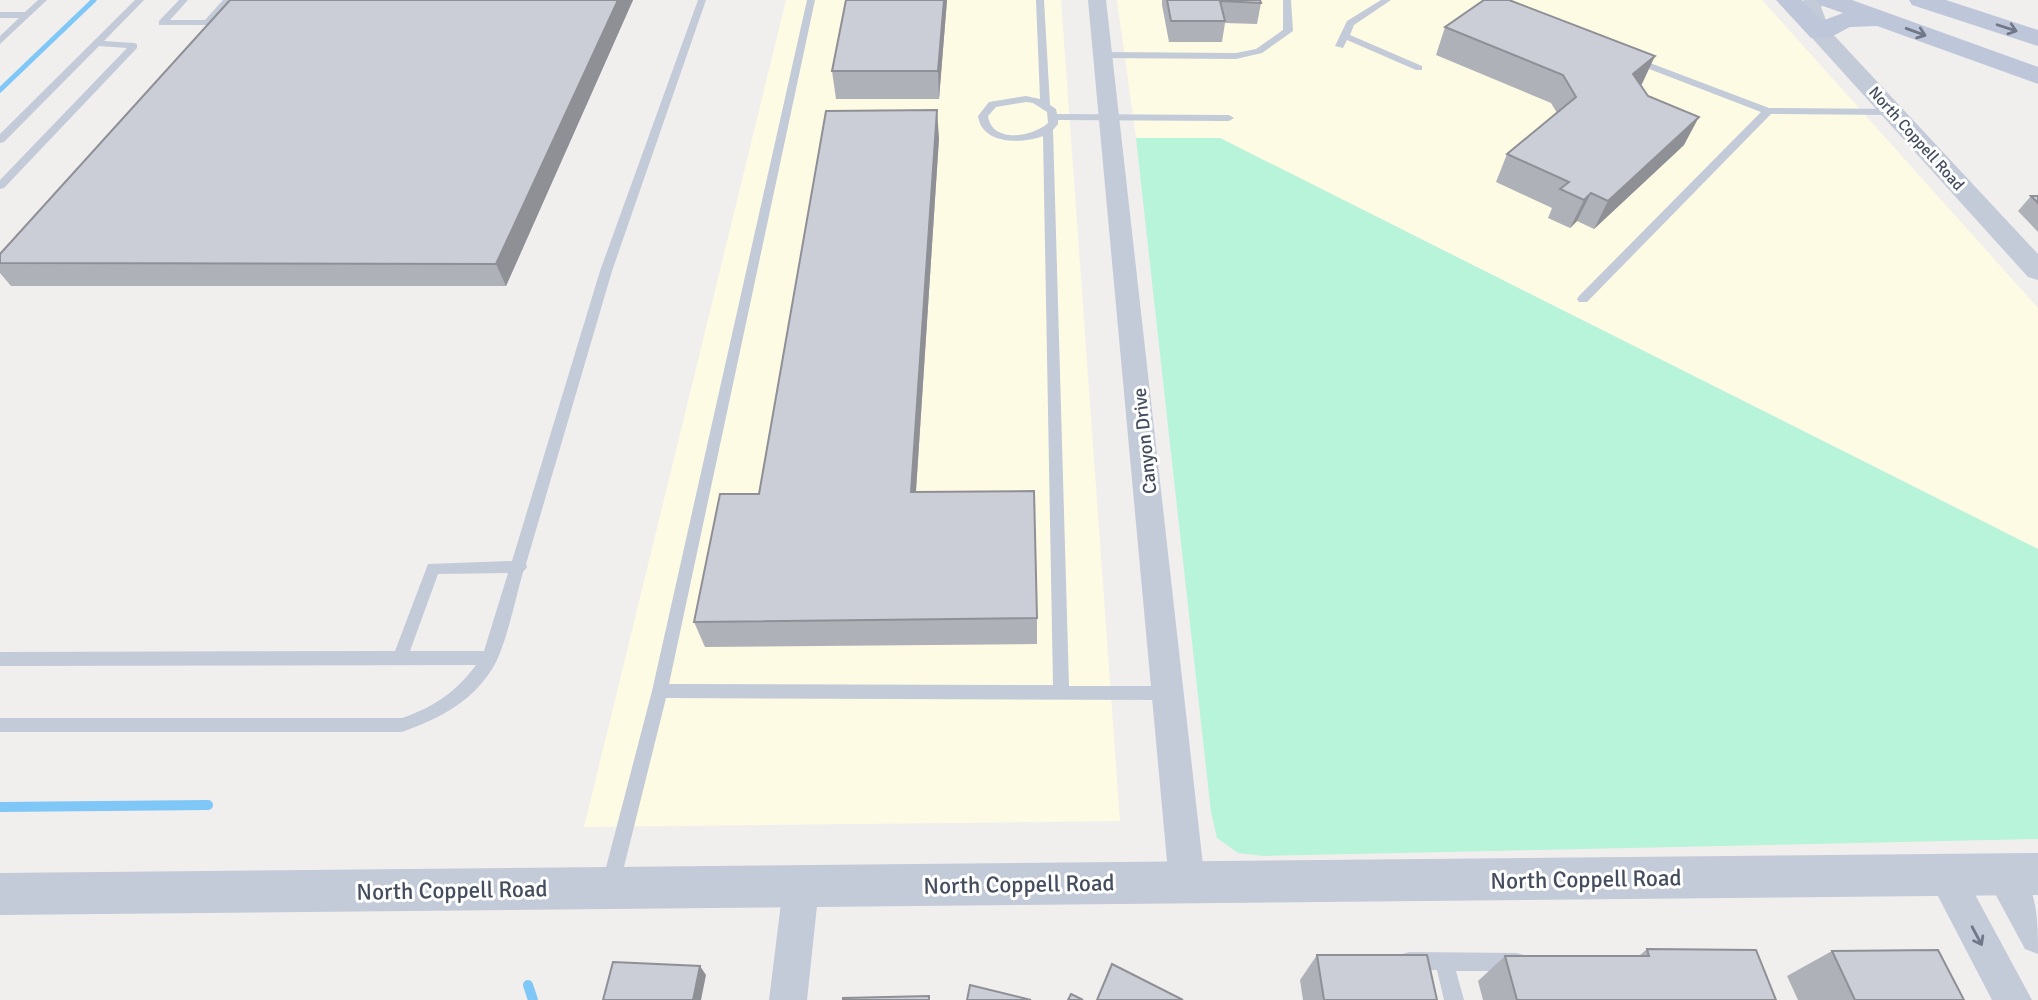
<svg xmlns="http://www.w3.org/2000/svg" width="2038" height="1000" font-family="Signika,sans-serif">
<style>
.commercial{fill:#fefbe5}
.green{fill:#b7f4da}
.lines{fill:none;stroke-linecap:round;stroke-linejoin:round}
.stream-far1{stroke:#7fc7f6;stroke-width:5}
.stream{stroke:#7fc7f6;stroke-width:10}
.service{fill:#c3cad8;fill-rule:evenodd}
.minor{fill:#c3cad8;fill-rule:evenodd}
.tertiary{fill:#c3cad8;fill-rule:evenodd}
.secondary{fill:#bec6da;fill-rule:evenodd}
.wall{fill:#afb1b9}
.shaded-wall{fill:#8f9096}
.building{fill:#ccced7;stroke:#8f9096;stroke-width:2}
.oneway{stroke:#6f7789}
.oneway2{stroke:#707989}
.labels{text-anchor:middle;stroke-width:6;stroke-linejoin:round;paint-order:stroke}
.far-street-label{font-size:16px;fill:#444d5e;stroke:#fff}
.street-label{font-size:19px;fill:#444d5e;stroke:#fff}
.near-street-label{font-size:23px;fill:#444d5e;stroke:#fff}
</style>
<rect width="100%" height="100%" fill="#f1eeee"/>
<path class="commercial" d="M786 0H1061L1120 821 584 827Z
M1117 0H1762L2038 308V549L1220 138H1136Z"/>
<path class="green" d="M1136 138H1220L2038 549V839L1264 856 1238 853 1217 838 1211 812Z"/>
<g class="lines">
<path class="stream-far1" d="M0 90 94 0"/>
<path class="stream" d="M0 807 208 805
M528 985 533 1000"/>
<path class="service" d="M38 0H47L0 44V36L19 18H0V12H25Z
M135 0H144L104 41 134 43 137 44V48L4 188 0 189V180L127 48 99 46 4 142 0 143V134Z
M179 0H188L170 20H205L223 0H232L210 25H159V21Z
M698 0H706L612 271 526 564 527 567 523 572C516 597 507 640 496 662 476 700 441 718 402 732H0V718H402C434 707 456 692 476 665L0 666V652L395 651 428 564 512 561 600 271ZM508 573 484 651H410L438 574Z
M807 0H815L669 684 1053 685 1043 136C1022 144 982 145 978 116L989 102 1026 96 1040 99 1036 0H1044L1050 105 1056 109 1057 114 1229 115 1234 118 1229 121 1058 120V124L1053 130 1069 686H1169L1175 688 1177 693 1175 698 1169 700 666 698 620 883 617 889 611 892 605 889 602 883 652 691ZM1026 102 1033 103 1047 112 1048 123C1033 137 992 144 988 116L996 107Z
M1283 0H1291L1293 31 1262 53 1236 59 1102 58 1097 55 1102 52 1236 53 1256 49 1283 30Z
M1381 0H1391L1354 25 1350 35 1422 66V70H1416L1347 40 1343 48 1335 46 1347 21Z
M1631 58H1637L1769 108 1893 109 1898 112 1893 115 1771 114 1587 302H1579L1577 299 1579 296 1761 112 1631 62Z
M1409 952 1517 953 1524 955 1526 962 1524 969 1517 971H1456L1464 1000H1444L1437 970H1409L1402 968 1400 961 1402 954Z"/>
<path class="minor" d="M1088 0H1106L1205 883 1200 896 1187 901 1174 896 1169 883Z
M1945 857 1958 863 2032 1000H1992L1927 875 1932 863Z
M2003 857C2038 873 2038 920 2038 954L2025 949 1985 875 1990 863Z
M801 869 814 874 819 887 807 1000H769L783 887 788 874Z"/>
<path class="tertiary" d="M1804 0H1827L1821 7 1830 31 2038 254V280L2028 277 1812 38 1799 6Z
M2038 853V895L0 915V873Z"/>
<path class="secondary" d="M1776 0H1802L1822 21 1843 13 1820 5 1817 0H1852L2038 67V84L1877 26 1850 27 1829 38H1811Z
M1909 0H1946L2038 30V46L1912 5Z"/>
</g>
<path class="wall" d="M230 0H633L506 286H11L0 273V254Z
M947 0 939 99H836L832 71Z
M1162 0H1260L1261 3 1257 24 1225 23 1222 42H1169L1162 5Z
M1445 27 1642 84 1640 85 1684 145 1594 229 1577 221 1570 228 1548 218 1552 208 1496 182 1507 154 1557 113 1551 103 1436 55Z
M939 138 916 492 1037 618V644L705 647 694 622Z
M2031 196H2038V232L2018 211Z
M1647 949 1776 1000H1483L1478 981 1505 956H1639Z
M1832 951 1964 1000H1798L1787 976Z
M1317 955 1437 1000H1303L1300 980Z"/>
<path class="shaded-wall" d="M618 0H633L506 286 496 264Z
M944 0H947L939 99 938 71Z
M1655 56 1642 84 1620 102 1633 74Z
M937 110 939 138 914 520 911 492Z
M1699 117 1684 145 1594 229 1608 201Z
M1591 193 1577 221 1570 228 1584 200Z
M700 966 706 975 701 1000H693Z"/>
<path class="building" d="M230 0H618L496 264 0 263V254Z
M846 0H944L938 71H832Z
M1167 0H1260L1261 3 1220 1 1225 21H1171Z
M1484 0H1509L1655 56 1633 74 1648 96 1699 117 1608 201 1591 193 1584 200 1560 189 1569 182 1507 154 1576 97 1563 75 1445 27Z
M937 110 911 492 1034 491 1037 618 694 622 720 494H759L826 111Z
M2031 196H2038V203Z
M1647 949 1756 950 1776 1000H1517L1505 956H1649Z
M1938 950 1964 1000H1855L1832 951Z
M1317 955H1427L1437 1000H1324Z
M613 962 700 966 693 1000H603Z
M1112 964 1183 1000H1097Z
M970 985 1031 1000H967Z
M1071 994 1083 1000H1068Z
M929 996V1000H843V998Z"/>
<defs><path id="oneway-shaft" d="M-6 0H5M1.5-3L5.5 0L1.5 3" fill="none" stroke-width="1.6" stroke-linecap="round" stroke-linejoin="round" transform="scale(1.75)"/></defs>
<g class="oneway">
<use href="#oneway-shaft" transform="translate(2007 28) rotate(18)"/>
<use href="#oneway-shaft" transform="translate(1916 32) rotate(20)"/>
</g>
<use class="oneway2" href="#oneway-shaft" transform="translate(1977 936) rotate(62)"/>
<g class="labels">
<g class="far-street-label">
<text transform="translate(1917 138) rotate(48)" y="6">North Coppell Road</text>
</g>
<g class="street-label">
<text transform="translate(1144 441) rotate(-96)" y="7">Canyon Drive</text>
</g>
<g class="near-street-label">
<text transform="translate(1586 879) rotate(-1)" y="8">North Coppell Road</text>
<text transform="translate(1019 884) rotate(-1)" y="8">North Coppell Road</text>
<text transform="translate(452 890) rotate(-1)" y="8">North Coppell Road</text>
</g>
</g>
</svg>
